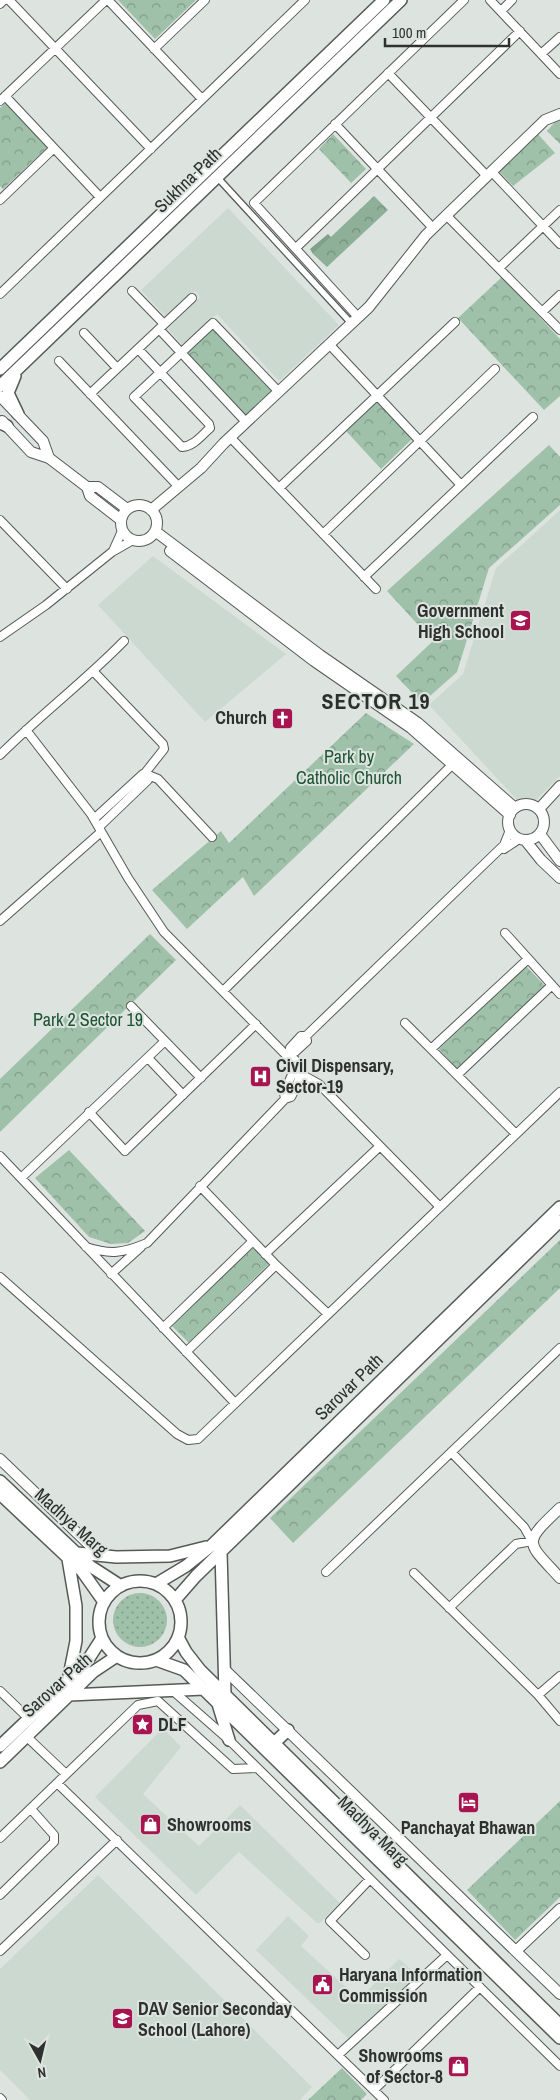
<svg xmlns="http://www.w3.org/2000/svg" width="560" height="2100" font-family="'Archivo Narrow',sans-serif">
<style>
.built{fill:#ccd9d0}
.forest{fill:url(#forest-crowns)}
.park{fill:url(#park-crowns)}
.garden{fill:url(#garden-dots)}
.water{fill:#7fa089}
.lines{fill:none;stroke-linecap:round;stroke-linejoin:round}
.pedestrian-casing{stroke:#555a56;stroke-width:8}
.minor-casing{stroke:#555a56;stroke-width:10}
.tertiary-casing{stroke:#555a56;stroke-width:12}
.secondary-casing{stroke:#555a56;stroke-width:14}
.pedestrian{stroke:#fff;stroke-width:5.5}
.minor{stroke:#fff;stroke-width:8}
.tertiary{stroke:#fff;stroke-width:10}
.secondary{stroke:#fff;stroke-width:11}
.labels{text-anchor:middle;stroke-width:4;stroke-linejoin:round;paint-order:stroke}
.street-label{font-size:18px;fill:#2e312f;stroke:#dde4df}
.poi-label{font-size:18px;font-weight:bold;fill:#2e312f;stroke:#dde4df;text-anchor:start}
.park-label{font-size:18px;fill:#1c5333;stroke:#dde4df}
.district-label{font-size:22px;font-weight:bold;letter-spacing:1px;fill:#2b302d;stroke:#dde4df}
</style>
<defs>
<pattern id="forest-crowns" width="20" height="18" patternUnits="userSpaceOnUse" patternTransform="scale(1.25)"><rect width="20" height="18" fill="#8eaf98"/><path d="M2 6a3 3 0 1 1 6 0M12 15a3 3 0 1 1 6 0" fill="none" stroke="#748f7c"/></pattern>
<pattern id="park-crowns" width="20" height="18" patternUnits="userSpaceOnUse" patternTransform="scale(1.25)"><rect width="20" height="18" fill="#9fc0a9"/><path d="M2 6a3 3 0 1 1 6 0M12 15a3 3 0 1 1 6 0" fill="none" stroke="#829d8a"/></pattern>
<pattern id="garden-dots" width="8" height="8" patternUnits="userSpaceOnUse" patternTransform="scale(1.25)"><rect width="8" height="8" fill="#9fc0a9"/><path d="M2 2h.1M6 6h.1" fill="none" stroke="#829d8a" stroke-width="1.8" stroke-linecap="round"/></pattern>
</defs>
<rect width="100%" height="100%" fill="#dde4df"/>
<path class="built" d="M228 208 339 325 279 381 217 314 182 345 168 329 200 297 195 291 165 316 141 290Z
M560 510V776L535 801 519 802 429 705 463 674 496 568Z
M153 556 286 654 205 722 98 605Z
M163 1728 181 1747 143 1794 199 1846 240 1805 340 1903 320 1923H317L239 1852 196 1895 95 1797Z
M98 1875 312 2087 300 2100H30L0 2070V1969Z
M288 1916 309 1936 301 1946 359 1999 399 1959 423 1980 356 2046 256 1950Z"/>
<path class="forest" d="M374 196 388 210 327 267 313 254Z"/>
<path class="park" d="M118 0H196L155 39Z
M6 102 48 147 3 189 0 186V108Z
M560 121V144L547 131 555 122Z
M537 133 555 153 513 186 498 170Z
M333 134 366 169 351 183 319 149Z
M502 277 560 339V396L544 410 458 318Z
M213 329 273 392 246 416 188 353Z
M377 402 412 439 381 469 346 431Z
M549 445 560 457V505L489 568 457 672 422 703 396 676 433 641 387 591Z
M366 713 414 744 254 896 243 877 187 929 152 890 221 831 229 843Z
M150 934 176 960 0 1132V1079Z
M526 966 545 986 458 1070 439 1049Z
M69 1150 145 1231 128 1243 111 1244 89 1237 35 1178Z
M560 1240V1288L293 1543 270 1518Z
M253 1247 269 1264 189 1343 172 1326Z
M560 1801V1897L515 1940 467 1890Z
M342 2068 367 2094 361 2100H308Z"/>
<path class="garden" d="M113 1620a27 27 0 1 1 54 0a27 27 0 1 1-54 0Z"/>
<path class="water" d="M328 234 331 237 313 254 310 249Z"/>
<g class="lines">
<defs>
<path id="pedestrian" d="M217 177 351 323"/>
<path id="minor" d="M9 0 151 149
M108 0 202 99
M490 0 560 74
M0 4 4 0
M501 11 512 0
M154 49 205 0
M541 54 560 37
M388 73 487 176
M5 96 100 197
M0 101 106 0
M335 124 433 228
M492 172 560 244
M0 200 54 148
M446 215 560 330
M296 248 520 31
M499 268 560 210
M132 291 164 324
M0 294 305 0
M542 312 560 295
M358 317 254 203 464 0
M159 329 246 422
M84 333 117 368
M329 344 461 485
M138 349 209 424 210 428C201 436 194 446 182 447L134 397C161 372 187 347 213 323L279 392
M59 361 179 487
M90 394 192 298
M230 437 376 589
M279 488 455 322
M0 520 67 589
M323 534 495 369
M113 551 122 531
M364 577 533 417
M0 637 46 605 112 552 133 540
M94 672 163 744 164 749 145 773
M26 730 91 814 128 878 164 932 287 1056C309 1062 298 1084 291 1097L285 1099 147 1243C123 1253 111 1255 86 1247
M0 755C40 715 85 681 124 641
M148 775 158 779 212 837
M94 819 143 774 148 775V780L99 827
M504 849 519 839
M0 921 101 832
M505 933 560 994
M223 991 456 761
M131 1006 201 1078
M405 1023 516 1134
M431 1049 528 959
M290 1051V1048L301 1036H306L504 845 510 830
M287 1054 290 1051 295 1052 307 1041 306 1036
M148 1058 183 1095
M293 1072 301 1074 319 1084 440 1207
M457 1075 552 985
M285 1099 284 1093 293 1072 287 1060V1056
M89 1112 125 1151 256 1024
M0 1156 235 1403
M21 1178 165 1041
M200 1186 253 1241
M265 1254 379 1147
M276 1265 328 1314
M111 1274 141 1247
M0 1277 177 1434 188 1440 198 1439 560 1092
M163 1328 253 1241 276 1265 186 1352
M326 1572 560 1348
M414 1573 538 1695 560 1721
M449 1608 516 1544 532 1541 524 1527 451 1452
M172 1690 229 1740 560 2066
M0 1691 24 1714
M538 1695 560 1676
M26 1736 66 1774
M57 1783 384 2100
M0 1838 138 1705 158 1701 233 1769 257 1768
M0 1895 54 1842V1835L31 1809
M0 1951 117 1840
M365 1955 330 1921 370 1879
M338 2055 447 1955
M374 2090 480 1987
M0 2098 2 2100"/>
<path id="tertiary" d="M0 396 43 441 49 458
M2 421 31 452 49 458 87 487 90 496 121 520
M87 487H98L127 509
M121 523a18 18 0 1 1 36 0a18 18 0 1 1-36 0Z
M151 510 201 468 224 443 369 307 426 235 545 120 560 114
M155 531 320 655 418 723 515 808
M170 551 314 661 411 728 510 815
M508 822a18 18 0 1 1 36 0a18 18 0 1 1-36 0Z
M539 809 560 786
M540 834 560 861
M525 840 541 860 560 878
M0 1459 101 1556
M560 1508C522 1544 526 1541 560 1578
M224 1669 560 1994
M516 1951 560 1909"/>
<path id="secondary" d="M0 369 384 0
M15 376 8 393 18 414
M0 386 401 0
M0 423 7 426
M0 1481 90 1566 121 1586
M0 1494 82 1571 104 1602
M221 1552 225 1693
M77 1553 116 1557 170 1556 206 1547
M99 1622a41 41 0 1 1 82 0a41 41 0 1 1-82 0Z
M156 1584 186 1566 211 1546 560 1207
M175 1600 196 1576 560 1221
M178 1637 186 1652 200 1670 560 2025
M156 1660 184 1670 560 2038
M68 1681 76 1641V1606L68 1559
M69 1695 204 1689
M218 1704 229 1740
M274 1743 288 1730
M0 1746 84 1666 102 1638
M0 1762 93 1672 117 1656"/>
</defs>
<use href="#pedestrian" class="pedestrian-casing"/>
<use href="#minor" class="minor-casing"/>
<use href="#tertiary" class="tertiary-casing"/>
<use href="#secondary" class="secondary-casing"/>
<use href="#pedestrian" class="pedestrian"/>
<use href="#minor" class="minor"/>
<use href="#tertiary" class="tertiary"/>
<use href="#secondary" class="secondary"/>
</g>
<defs>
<symbol id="school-square" viewBox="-11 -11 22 22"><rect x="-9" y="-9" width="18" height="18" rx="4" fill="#a7144f" stroke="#dde4df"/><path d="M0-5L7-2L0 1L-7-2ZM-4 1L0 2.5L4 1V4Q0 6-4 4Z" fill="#fff"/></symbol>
<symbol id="church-square" viewBox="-11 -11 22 22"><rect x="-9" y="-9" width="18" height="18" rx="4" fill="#a7144f" stroke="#dde4df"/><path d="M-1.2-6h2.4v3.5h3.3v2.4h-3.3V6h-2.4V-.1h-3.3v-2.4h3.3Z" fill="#fff"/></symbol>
<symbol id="hospital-square" viewBox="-11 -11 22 22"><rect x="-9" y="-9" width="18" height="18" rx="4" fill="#a7144f" stroke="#dde4df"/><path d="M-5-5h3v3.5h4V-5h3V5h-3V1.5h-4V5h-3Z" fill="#fff"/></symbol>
<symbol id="sight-square" viewBox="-11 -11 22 22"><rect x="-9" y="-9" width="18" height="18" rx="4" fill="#a7144f" stroke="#dde4df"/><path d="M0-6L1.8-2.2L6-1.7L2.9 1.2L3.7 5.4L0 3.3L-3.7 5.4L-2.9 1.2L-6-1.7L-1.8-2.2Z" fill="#fff"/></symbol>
<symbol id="hotel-square" viewBox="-11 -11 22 22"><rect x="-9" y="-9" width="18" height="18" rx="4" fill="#a7144f" stroke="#dde4df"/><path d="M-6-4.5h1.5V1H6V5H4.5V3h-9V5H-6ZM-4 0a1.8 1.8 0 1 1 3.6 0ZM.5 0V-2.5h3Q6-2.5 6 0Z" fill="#fff"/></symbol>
<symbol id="shop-square" viewBox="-11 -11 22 22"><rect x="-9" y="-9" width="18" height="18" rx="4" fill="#a7144f" stroke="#dde4df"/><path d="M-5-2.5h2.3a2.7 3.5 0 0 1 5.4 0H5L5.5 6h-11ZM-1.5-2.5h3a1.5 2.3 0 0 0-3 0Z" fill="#fff"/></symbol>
<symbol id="civic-square" viewBox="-11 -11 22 22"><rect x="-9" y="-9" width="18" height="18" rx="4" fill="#a7144f" stroke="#dde4df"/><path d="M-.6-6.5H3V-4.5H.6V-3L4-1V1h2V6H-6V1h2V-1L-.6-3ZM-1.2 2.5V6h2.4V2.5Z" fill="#fff"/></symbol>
</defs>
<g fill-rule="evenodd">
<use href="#school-square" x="508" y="608" width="25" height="25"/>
<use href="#church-square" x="270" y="706" width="25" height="25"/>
<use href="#hospital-square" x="248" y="1064" width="25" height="25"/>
<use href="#sight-square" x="130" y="1712" width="25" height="25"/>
<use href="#hotel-square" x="456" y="1790" width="25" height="25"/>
<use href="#shop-square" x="138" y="1812" width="25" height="25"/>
<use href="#civic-square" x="310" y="1972" width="25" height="25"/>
<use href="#school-square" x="110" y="2006" width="25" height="25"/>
<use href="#shop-square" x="446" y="2054" width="25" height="25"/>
</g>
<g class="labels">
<g class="street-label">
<text transform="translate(188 180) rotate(-44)" y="6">Sukhna Path</text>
<text transform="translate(349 1387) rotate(-44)" y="6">Sarovar Path</text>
<text transform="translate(71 1522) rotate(42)" y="6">Madhya Marg</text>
<text transform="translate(57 1685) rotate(-42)" y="6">Sarovar Path</text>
<text transform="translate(373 1831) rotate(45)" y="6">Madhya Marg</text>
</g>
<g class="poi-label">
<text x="504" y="617" text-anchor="end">Government<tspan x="504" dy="21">High School</tspan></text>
<text x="267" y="724" text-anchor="end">Church</text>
<text x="276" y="1072">Civil Dispensary,<tspan x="276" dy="21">Sector-19</tspan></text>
<text x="158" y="1731">DLF</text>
<text x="167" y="1831">Showrooms</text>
<text x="468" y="1834" text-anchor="middle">Panchayat Bhawan</text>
<text x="339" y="1981">Haryana Information<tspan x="339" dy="21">Commission</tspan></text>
<text x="138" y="2015">DAV Senior Seconday<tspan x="138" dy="21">School (Lahore)</tspan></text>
<text x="443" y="2062" text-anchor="end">Showrooms<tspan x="443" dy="21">of Sector-8</tspan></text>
</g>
<g class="park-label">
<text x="349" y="763">Park by<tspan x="349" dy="21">Catholic Church</tspan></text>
<text x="88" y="1026">Park 2 Sector 19</text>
</g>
<g class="district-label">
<text x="376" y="709">SECTOR 19</text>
</g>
</g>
<g transform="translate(40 2060) rotate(172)" stroke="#dde4df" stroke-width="4" paint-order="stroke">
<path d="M0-4L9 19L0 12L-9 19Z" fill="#2e312f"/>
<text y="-8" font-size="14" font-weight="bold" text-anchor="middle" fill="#2e312f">N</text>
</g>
<path d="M385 38v8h124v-8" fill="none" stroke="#2e312f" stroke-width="2.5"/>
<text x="392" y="38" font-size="15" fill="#2e312f" stroke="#dde4df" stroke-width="4" paint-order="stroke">100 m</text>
</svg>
